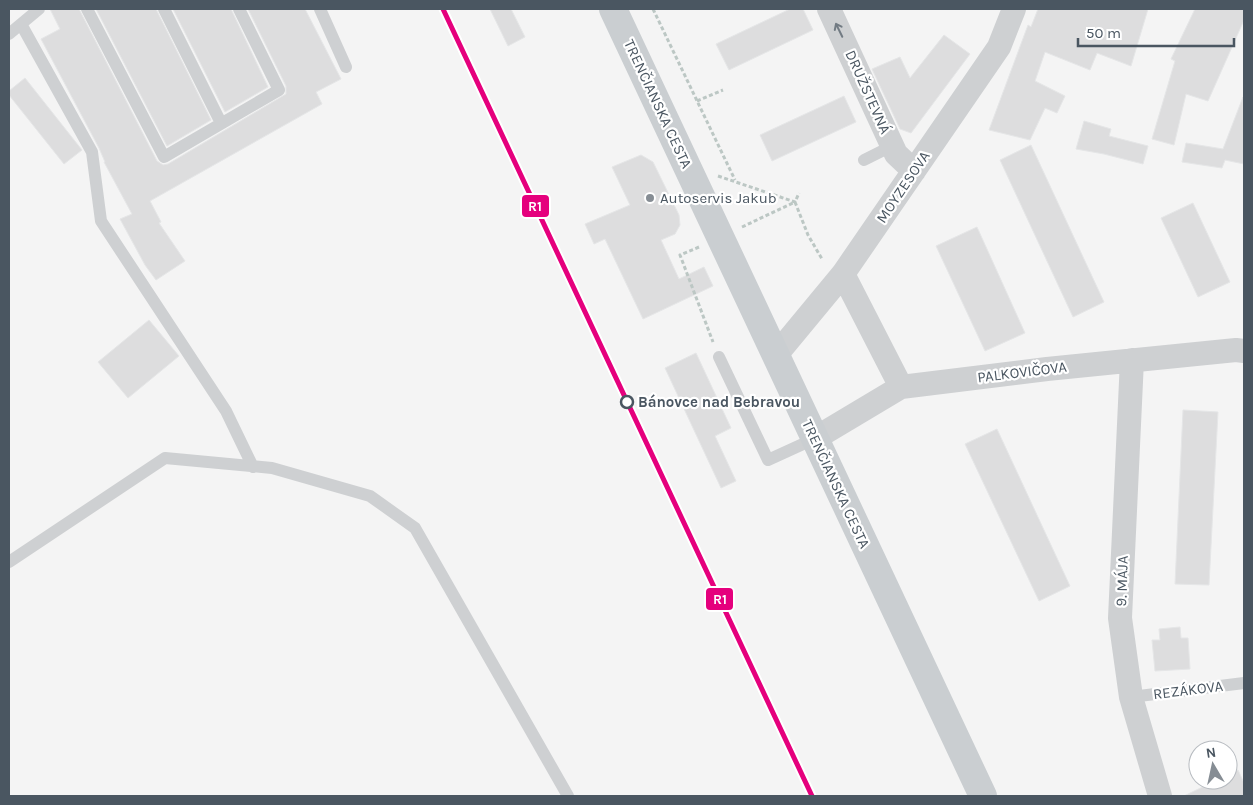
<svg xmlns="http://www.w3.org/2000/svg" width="1253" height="805" font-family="Karla,sans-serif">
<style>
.building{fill:#ddddde;stroke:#e5e6e7}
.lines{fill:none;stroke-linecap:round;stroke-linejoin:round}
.path{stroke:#bcc7c4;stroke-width:3;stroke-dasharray:4 2.5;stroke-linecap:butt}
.lane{stroke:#ced0d2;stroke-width:12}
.street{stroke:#ced0d2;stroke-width:24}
.primary{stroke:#caced1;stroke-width:28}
.rail-1-casing{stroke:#fff;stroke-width:9}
.rail-1{stroke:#e5007d;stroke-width:5}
.oneway{stroke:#727b83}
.poi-dot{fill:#868d94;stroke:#fff;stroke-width:2}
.stop-dot{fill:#fff;stroke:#4a5661;stroke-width:2.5}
.labels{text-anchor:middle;stroke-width:4.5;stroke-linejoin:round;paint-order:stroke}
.street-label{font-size:15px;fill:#4a5661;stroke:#fff}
.poi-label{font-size:15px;fill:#4a5661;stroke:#fff;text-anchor:start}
.stop-label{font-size:15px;font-weight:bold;fill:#4a5661;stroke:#fff;text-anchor:start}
.line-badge{stroke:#fff;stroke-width:2}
.badge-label{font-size:14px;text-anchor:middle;font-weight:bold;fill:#fff}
</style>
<rect width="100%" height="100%" fill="#f4f4f4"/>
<path class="building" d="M50 9H79L157 161 163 165 168 164 286 94V86L248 9H305L341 79 316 92 322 104 150 201 161 222 159 223 185 261 156 280 145 265 120 219 132 214 104 162H105L99 148 41 39 60 29Z
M96 9H156L211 120 167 146Z
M173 9H231L268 87 225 112Z
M490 9H511L525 37 508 46Z
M790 9H803L813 30 729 70 716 44Z
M1038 9H1148L1131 66 1097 53 1090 70 1045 52 1035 81 1065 96 1057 113 1045 108 1030 140 989 130 1028 25 1031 27Z
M1195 9H1244V20L1208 101 1186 94 1174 145 1152 139 1175 61 1171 59Z
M944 35 970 54 911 133 900 129 872 69 900 57 910 78Z
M25 78 82 150 64 164 9 95V91Z
M844 96 856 122 772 161 760 135Z
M1243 97 1244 164 1225 160 1222 168 1182 162 1186 143 1223 149Z
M1084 121 1111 129 1109 136 1148 146 1143 164 1104 154 1076 149Z
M1031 145 1104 302 1073 317 1000 160Z
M641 155 653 162 679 215 680 225 675 234 661 240 679 279 704 267 713 286 643 319 605 239 594 244 585 224 630 205 612 167Z
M1193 203 1230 282 1198 297 1161 218Z
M977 227 1025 333 985 351 936 246Z
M149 320 179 356 128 398 98 362Z
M696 353 731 428 715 436 736 481 721 488 665 368Z
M1183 410 1218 412 1209 585 1175 584Z
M997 429 1070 586 1039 601 965 444Z
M1180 627 1181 638H1188L1190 669 1155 671 1152 640H1160L1159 629Z
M1238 770 1244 783V796H1184L1217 780H1228V774Z"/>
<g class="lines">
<path class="path" d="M653 9 735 180
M697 101 723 90
M718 176 795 202 799 193
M742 227 795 202 808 235 822 259
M699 247 680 255 713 342"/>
<path class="lane" d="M39 9 21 24 92 152 101 221 226 411 253 467
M87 9 164 157 279 90 239 9
M164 9 221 123
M320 9 346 67
M9 34 21 24
M864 160 892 146
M719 357 768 460 814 439
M9 562 165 458 272 468 370 496 415 528 568 796
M1131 697 1244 683"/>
<path class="street" d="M829 9 896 154 914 171
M843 274 901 387
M776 355 843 274 999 47 1014 9
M1132 360 1120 618 1131 697 1160 796
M814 439 901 387 1047 369 1236 350 1244 351"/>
<path class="primary" d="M613 9 983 796"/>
<defs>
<path id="rail-1" d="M443 9 812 796"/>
</defs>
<use href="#rail-1" class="rail-1-casing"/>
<use href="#rail-1" class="rail-1"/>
</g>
<defs><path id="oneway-shaft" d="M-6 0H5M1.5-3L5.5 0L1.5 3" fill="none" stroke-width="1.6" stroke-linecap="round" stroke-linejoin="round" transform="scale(1.25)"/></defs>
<use class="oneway" href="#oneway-shaft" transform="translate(839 30) rotate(-116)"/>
<circle class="poi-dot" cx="650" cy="198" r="5"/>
<circle class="stop-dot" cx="627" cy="402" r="6"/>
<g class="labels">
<g class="street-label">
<text transform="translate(868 92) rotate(66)" y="5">DRUŽSTEVNÁ</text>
<text transform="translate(658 104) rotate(65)" y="5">TRENČIANSKA CESTA</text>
<text transform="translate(903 187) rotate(-56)" y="5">MOYZESOVA</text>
<text transform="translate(1022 372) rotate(-7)" y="5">PALKOVIČOVA</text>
<text transform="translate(836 484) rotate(65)" y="5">TRENČIANSKA CESTA</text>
<text transform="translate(1122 581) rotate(-88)" y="5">9. MÁJA</text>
<text transform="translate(1188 690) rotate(-7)" y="5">REZÁKOVA</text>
</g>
<g class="poi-label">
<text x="660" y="203">Autoservis Jakub</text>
</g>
<g class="stop-label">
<text x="638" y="407">Bánovce nad Bebravou</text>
</g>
</g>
<g class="line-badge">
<rect x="521" y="194" width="29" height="24" rx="5" fill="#e5007d"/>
<rect x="705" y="587" width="29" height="24" rx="5" fill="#e5007d"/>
</g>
<g class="badge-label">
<text x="535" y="211">R1</text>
<text x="720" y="604">R1</text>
</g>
<rect width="1253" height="805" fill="none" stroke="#4a5661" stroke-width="20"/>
<g transform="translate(1213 765) rotate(351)"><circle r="24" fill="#ffffff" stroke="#b7bbc0"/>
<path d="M0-4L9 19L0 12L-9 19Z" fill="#868d94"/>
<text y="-8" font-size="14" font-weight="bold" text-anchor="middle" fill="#4a5661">N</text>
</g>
<path d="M1078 38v8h156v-8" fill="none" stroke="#4a5661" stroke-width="2.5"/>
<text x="1086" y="38" font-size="15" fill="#4a5661" stroke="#ffffff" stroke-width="4" paint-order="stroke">50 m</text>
</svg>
